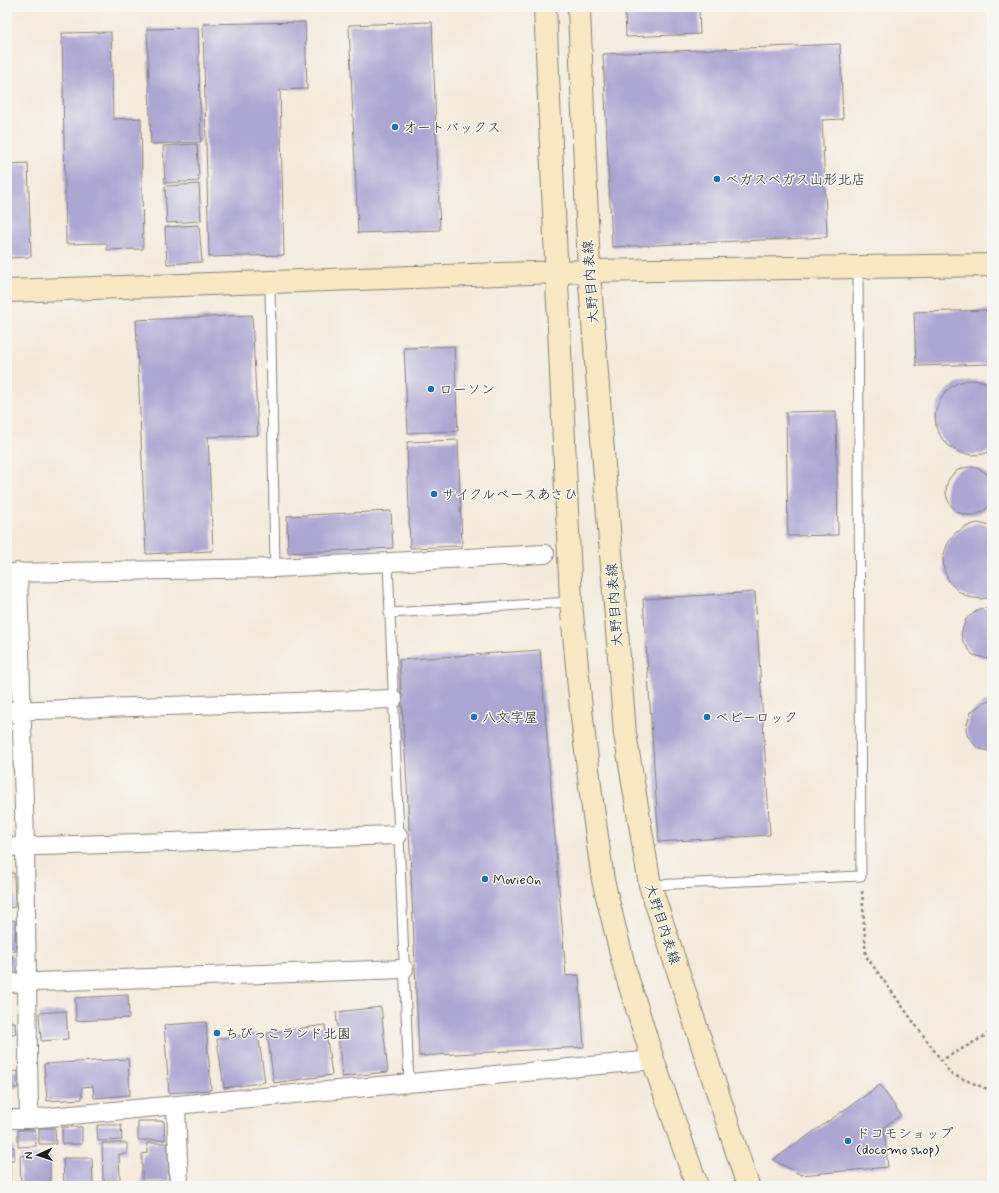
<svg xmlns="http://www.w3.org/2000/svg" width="999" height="1193" font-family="Mynerve,'Klee One',sans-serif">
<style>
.building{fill:#aca6d2}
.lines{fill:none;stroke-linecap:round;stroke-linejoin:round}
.lane-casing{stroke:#88837c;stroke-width:11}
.street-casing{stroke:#88837c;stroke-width:20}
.secondary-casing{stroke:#88837c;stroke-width:24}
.path{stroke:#88837c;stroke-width:2.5;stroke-dasharray:3 3;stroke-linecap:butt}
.lane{stroke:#fff;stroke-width:9}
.street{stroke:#fff;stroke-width:18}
.secondary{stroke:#f8e8c3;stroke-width:22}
.poi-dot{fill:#1f6fb2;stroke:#f6f6f2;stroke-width:1.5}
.labels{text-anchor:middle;stroke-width:3;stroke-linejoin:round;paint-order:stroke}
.poi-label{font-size:14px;fill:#1c1c1c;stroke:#f6f6f2;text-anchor:start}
.street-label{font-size:14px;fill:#1c1c1c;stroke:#f6f6f2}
</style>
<rect width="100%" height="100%" fill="#f6f6f2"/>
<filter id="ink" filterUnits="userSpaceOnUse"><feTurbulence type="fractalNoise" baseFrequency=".025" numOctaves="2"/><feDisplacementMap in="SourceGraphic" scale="8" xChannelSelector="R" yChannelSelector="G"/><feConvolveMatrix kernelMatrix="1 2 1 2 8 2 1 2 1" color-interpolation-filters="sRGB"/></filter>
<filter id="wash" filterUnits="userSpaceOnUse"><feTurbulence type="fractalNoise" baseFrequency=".012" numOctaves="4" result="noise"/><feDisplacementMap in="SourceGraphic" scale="16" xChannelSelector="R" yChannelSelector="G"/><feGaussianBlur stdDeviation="0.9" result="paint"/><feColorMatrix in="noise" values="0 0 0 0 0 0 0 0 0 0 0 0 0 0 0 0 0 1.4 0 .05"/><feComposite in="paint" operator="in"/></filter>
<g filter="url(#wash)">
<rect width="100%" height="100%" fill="#f4eadb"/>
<g id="blocks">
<path class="building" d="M699 9 700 34 626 37 625 12Z
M305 22 307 89 280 90 284 255 209 257 203 24Z
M432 22 440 230 358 233 349 25Z
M198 28 201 142 151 144 147 29Z
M111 32 113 119 141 118 143 249 107 250V243L66 244 62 33Z
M840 44 843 119 822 120 827 237 612 247 603 54Z
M197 144 199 181 165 183 163 146Z
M28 163 31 257 7 258V164Z
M199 184 201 221 167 223 165 186Z
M199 225 202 262 167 264 165 227Z
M992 310V364L916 366 914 312Z
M252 315 258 435 208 437 213 551 146 554 136 320Z
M454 346 458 431 408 433 404 348Z
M969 380 983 381 992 386V450L984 454 972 455 961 453 950 447 942 439 936 427 935 414 939 402 946 391 957 383Z
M836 411 838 535 788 536 786 412Z
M458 440 462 546 410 548 407 442Z
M946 491a24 24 0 1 1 48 0a24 24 0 1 1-48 0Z
M391 511 393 548 288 553 287 516Z
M977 523 992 526V597L980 599 968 597 958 591 950 583 944 570 943 558 947 545 954 534 965 527Z
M755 592 770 835 659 842 643 599Z
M987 608 992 609V658L989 659 973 655 963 642 961 634 966 619 979 609Z
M7 614H8L9 638H7Z
M540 650 566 976 579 975 584 1047 419 1056 407 784 399 660Z
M992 701V752L977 748 967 735 966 727 971 712 984 702Z
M7 749H8L9 773H7Z
M7 873H14L15 907 7 908Z
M15 920 16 951H7V921Z
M7 955H12L13 971H7Z
M128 995 129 1018 76 1021 75 998Z
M381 1007 388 1072 342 1077 336 1012Z
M7 1011H9V1022H15L16 1034H10V1042H7Z
M66 1011 68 1039 41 1041 39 1013Z
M206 1022 211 1090 169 1093 164 1025Z
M325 1025 332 1075 274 1083 267 1033Z
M258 1033 265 1082 224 1088 217 1039Z
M7 1055 9 1072 18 1071V1088H7Z
M128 1059 130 1095 94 1098 93 1086 82 1087V1099L47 1101 44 1064Z
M880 1085 901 1115 884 1127 888 1167 801 1175 773 1160Z
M138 1121H164L165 1140H138Z
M97 1125H121L122 1140 98 1141Z
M62 1127H82V1144H62Z
M39 1128H55L56 1144H39Z
M18 1130H35L36 1146 18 1147Z
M102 1143H127V1154H119L120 1180 103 1181Z
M147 1143H168L169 1181 142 1182V1154L147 1153Z
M7 1147H14V1160H10V1186H7Z
M50 1155V1186H21L20 1156Z
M63 1158H92L93 1185 64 1186Z"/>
</g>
</g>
<g filter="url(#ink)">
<use href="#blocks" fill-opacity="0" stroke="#88837c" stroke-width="1"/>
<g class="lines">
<defs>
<path id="lane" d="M270 282 275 568
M388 564 409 1084
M389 613 571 602
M650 885 861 876 858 268"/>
<path id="street" d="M18 572 25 846 29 1119
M7 573 275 568 545 554
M7 711 393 699
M7 847 398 835
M7 983 404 969
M176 1107 179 1186
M7 1119H29L653 1060"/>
<path id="secondary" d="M545 7 571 602 581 709 591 794 603 880 625 970 653 1060 697 1186
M579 7 589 271 625 734 650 885 748 1186
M7 291 589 271 992 265"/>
</defs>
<use href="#lane" class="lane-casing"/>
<use href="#street" class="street-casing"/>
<use href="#secondary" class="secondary-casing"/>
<path class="path" d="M862 891 866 956 951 1074 992 1091
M940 1061 992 1032"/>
<use href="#lane" class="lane"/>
<use href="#street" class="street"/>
<use href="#secondary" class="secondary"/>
</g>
</g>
<g class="poi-dot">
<circle cx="395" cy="127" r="4"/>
<circle cx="717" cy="179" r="4"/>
<circle cx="431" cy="389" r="4"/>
<circle cx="434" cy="494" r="4"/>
<circle cx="474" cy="717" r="4"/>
<circle cx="707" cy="717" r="4"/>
<circle cx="485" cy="879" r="4"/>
<circle cx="217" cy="1033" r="4"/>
<circle cx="848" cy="1141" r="4"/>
</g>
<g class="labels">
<g class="poi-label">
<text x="403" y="132">オートバックス</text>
<text x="725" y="184">ベガスベガス山形北店</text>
<text x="439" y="394">ローソン</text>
<text x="442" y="499">サイクルベースあさひ</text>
<text x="482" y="722">八文字屋</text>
<text x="715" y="722">ベビーロック</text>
<text x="493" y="884">MovieOn</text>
<text x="225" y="1038">ちびっこランド北園</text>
<text x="856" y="1138">ドコモショップ<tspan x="856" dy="16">(docomo shop)</tspan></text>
</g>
<g class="street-label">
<text transform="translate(590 282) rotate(-94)" y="5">大野目内表線</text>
<text transform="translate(614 605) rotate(-94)" y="5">大野目内表線</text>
<text transform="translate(663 924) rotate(72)" y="5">大野目内表線</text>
</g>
</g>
<rect width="999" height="1193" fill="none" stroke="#f6f6f2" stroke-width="24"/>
<g transform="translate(38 1155) rotate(267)" stroke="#f6f6f2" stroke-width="3" paint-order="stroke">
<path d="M0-3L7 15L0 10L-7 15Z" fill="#1c1c1c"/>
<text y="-6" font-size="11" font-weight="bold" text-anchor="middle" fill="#1c1c1c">N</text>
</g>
</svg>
